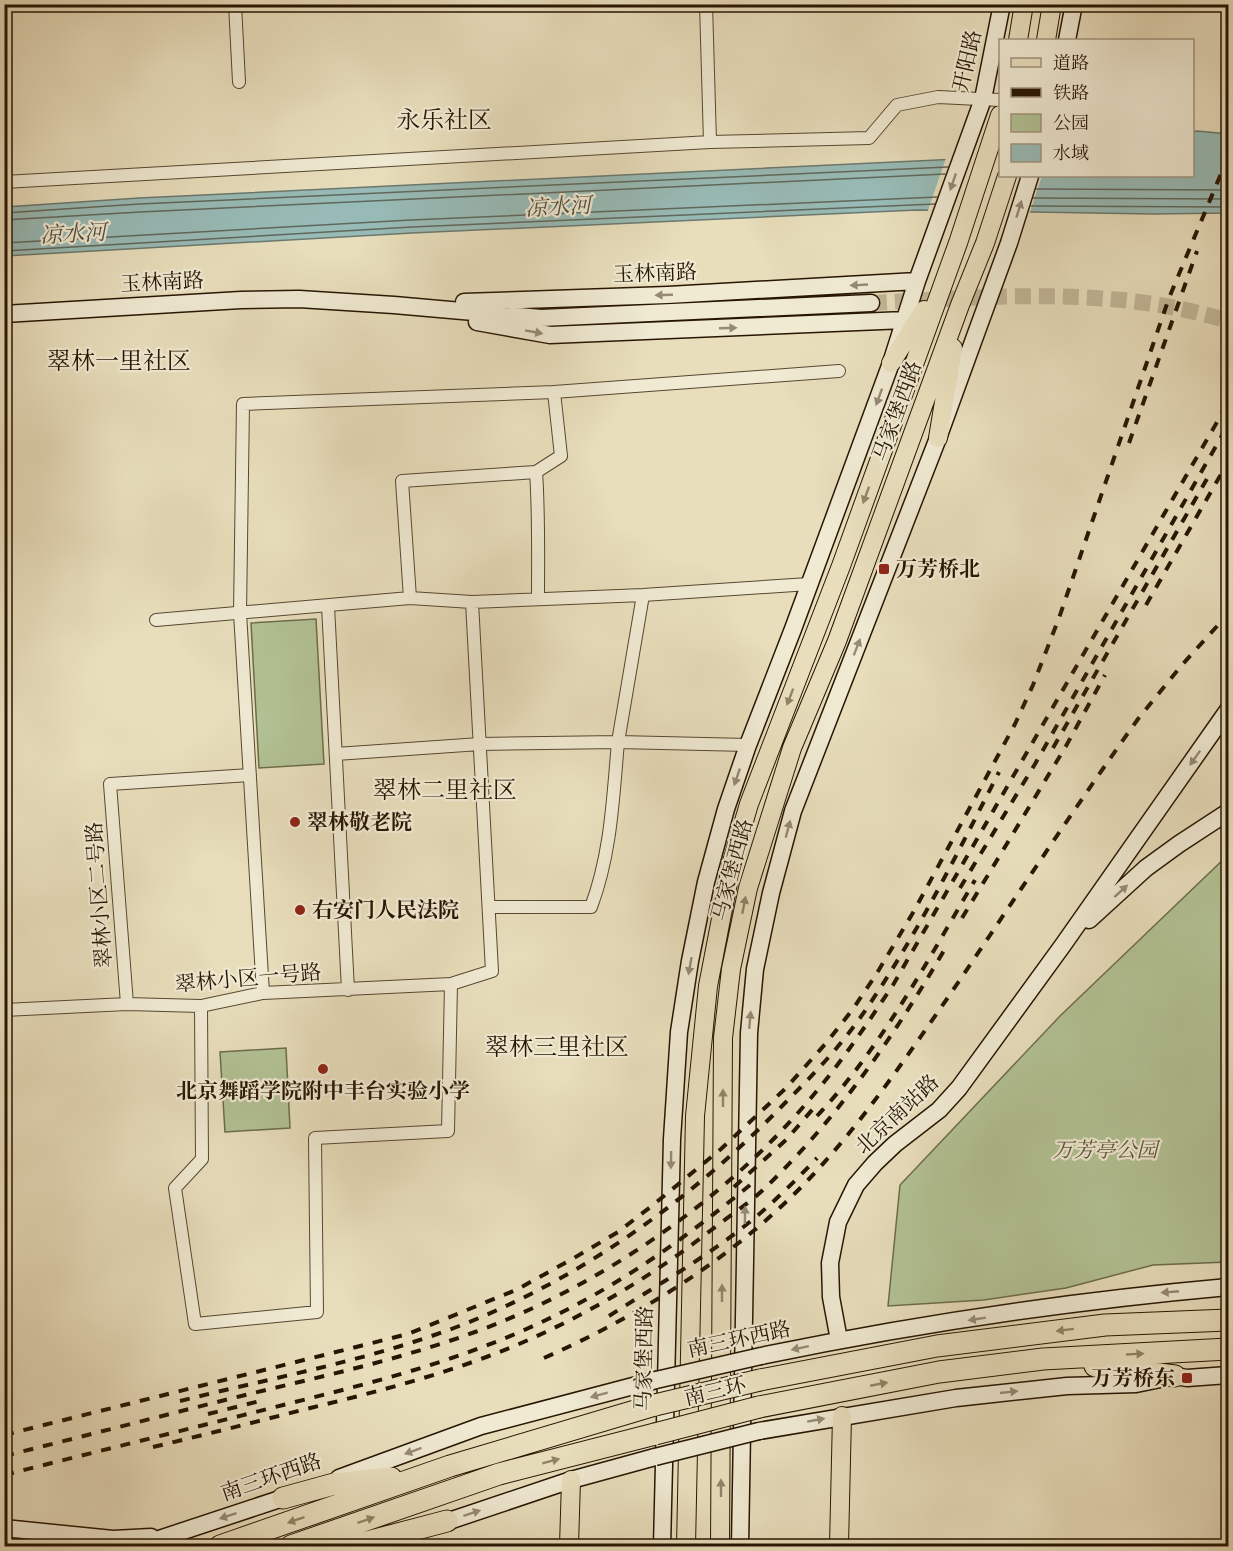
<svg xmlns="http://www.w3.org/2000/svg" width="1233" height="1551" font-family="'Libre Bodoni','Noto Serif SC',serif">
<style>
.green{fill:#b2c294;stroke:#6c6c4b;stroke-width:1.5}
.water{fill:#98bbb7;stroke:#6b796f;stroke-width:1.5}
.pier{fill:#e8debc}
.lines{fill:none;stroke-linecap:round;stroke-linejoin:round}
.shore{stroke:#60685c;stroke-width:1.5}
.secondary-tunnel{stroke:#c1b697;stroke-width:16;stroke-dasharray:16 8;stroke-linecap:butt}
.street-casing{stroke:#574730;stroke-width:14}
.secondary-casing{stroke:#271502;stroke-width:19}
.primary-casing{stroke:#271502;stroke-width:20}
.highway-casing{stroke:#271502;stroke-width:23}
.street{stroke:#f0ead3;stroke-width:12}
.secondary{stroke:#f0ead3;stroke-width:16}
.primary{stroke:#e8debc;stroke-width:18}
.highway{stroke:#e8debc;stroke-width:21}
.rail{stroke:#271502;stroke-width:4;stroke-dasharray:10 10;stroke-linecap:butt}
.secondary-bridge-casing{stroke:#271502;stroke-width:19;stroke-linecap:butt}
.highway-bridge-casing{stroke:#271502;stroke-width:23;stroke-linecap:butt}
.secondary-bridge{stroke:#f0ead3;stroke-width:16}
.highway-bridge{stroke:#e8debc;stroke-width:21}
.oneway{fill:#968a75}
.oneway2{fill:#918468}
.poi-dot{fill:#8f2418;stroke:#f0ead3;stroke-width:2}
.labels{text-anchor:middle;stroke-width:4.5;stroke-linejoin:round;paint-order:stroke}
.street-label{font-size:21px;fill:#271502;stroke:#f0ead3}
.poi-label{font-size:21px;font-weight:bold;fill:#271502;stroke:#f0ead3;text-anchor:start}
.park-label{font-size:21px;font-style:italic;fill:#585235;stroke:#f0ead3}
.water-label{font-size:22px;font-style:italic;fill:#4f4f41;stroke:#f0ead3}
.quarter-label{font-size:24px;fill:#271502;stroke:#f0ead3}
</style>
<rect width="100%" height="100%" fill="#e8debc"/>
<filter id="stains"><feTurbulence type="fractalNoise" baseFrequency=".00333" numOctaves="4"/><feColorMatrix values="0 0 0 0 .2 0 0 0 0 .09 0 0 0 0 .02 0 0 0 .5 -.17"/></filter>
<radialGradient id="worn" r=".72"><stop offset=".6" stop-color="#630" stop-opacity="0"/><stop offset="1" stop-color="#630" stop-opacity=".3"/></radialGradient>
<path class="green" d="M316 619 324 764 259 768 251 623Z
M1228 855V1262L1153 1265 1066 1288 984 1300 888 1306 900 1185 1060 1016Z
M286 1048 290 1128 225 1132 220 1052Z"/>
<path class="water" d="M1197 131 1228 134V213L1154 214 917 210 412 233 5 256V207L139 198 1000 157V176H1192L1193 132Z"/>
<path class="pier" d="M1000 154V176H1042L1029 215 927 213 946 158Z"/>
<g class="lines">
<path class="shore" d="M1036 189 1228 190
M1033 198 1228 199
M1031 206 1228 207
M4 213 139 204 948 167
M4 220 140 212 945 174
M4 243 411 220 937 197
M4 251 412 227 935 204"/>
<path class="secondary-tunnel" d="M871 303C990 297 1112 285 1228 321"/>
<defs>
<path id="street" d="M235 4 239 82
M706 4 710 142
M4 182 710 142 869 138 897 105 938 97 1000 100
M536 472C539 514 538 557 538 599
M643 595 618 742 748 745
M410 598 402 481 536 472 561 456 554 392
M328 606 348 990
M156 620 410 598 472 602 643 595 809 584
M336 754 480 744 618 742C613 798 611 854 591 907H489
M263 993 240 613 243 404 554 392 839 371
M127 1004 110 784 250 775
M201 1006 202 1159 175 1188 195 1324 317 1312 315 1138 448 1131 451 984
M4 1010 127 1004 201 1006 263 993 451 984 492 971 472 602"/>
<path id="secondary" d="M1067 40 1074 4
M464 302 668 295 917 281
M4 314 241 300 299 299 394 305 541 318 871 303
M477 322 550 335 905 320
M1089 920 1146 868 1179 844 1228 812
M839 1340 831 1297 830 1263 838 1222 856 1185 875 1163 895 1144 939 1110 959 1088 1063 945 1228 710
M761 1356C915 1324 1072 1301 1228 1287
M759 1431 956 1398 1067 1386 1136 1384 1175 1376 1187 1378 1228 1375
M339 1478 481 1426 656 1380
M437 1525 571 1480 655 1457
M4 1528 113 1539 151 1537
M138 1546 295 1494
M662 1546 672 1139 679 1032 690 961 706 882 726 809 748 745 793 629 891 363 917 281 983 99 1002 4
M740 1546 749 1033 755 969 771 893 793 811 938 438 1009 243 1030 176"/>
<path id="primary" d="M1018 40 1024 4
M1046 40 1052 4
M891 363 924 310
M938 438 953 348
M569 1546 571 1480
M686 1546 695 1116 708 986 732 862 749 804 841 566 958 243 1000 115
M720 1546 723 1038 731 969 748 888 792 748 837 641 960 305 985 243 1007 176
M839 1546 842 1416"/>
<path id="highway" d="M1095 1366 1175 1376
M760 1380 937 1346 1105 1325 1228 1320
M759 1407 939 1372 1043 1359 1228 1349
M283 1498 334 1484 391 1478
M220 1546 450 1466 655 1405
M291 1546 499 1474 655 1434
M352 1546 447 1521"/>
</defs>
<use href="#street" class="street-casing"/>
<use href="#secondary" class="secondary-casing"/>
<use href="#primary" class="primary-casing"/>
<use href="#highway" class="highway-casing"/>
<use href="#street" class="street"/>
<use href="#secondary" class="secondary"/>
<use href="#primary" class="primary"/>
<use href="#highway" class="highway"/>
<path class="rail" d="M1129 443 1197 251
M1146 605 1228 462
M1053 748 1208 477
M960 888 1035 764 1228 425
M962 918 1066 746 1105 675
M817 1116C881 1048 928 960 975 880
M734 1187 787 1139 818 1103
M609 1316C659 1284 712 1254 757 1216 778 1198 798 1178 817 1158
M544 1358C641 1315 736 1256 809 1179 862 1123 905 1059 949 996 1012 903 1073 810 1138 719L1181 666 1228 614
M180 1401C271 1378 366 1361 454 1328 580 1280 691 1200 784 1104 811 1077 838 1049 860 1018 914 941 956 856 999 772
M208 1414 264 1400
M4 1435 408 1334 516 1290 574 1258 618 1232 653 1205 721 1149 786 1088 827 1042 853 1009 877 973 914 911 1015 724 1033 685 1059 618 1169 298 1228 157
M153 1447C204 1435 255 1422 306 1409 389 1389 474 1367 552 1329 608 1302 661 1269 710 1231 728 1217 748 1204 764 1189 838 1118 895 1035 946 947
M4 1456C81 1437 157 1417 233 1398 314 1378 396 1361 475 1332 599 1287 725 1200 810 1099 841 1063 867 1024 893 985L1228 403
M4 1475C99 1451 193 1428 287 1404 375 1382 463 1360 546 1320 620 1285 687 1237 750 1185"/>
<defs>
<path id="secondary-bridge" d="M656 1380 761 1356
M655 1457 759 1431"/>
<path id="highway-bridge" d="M655 1405 760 1380
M655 1434 759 1407"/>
</defs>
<use href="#secondary-bridge" class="secondary-bridge-casing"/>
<use href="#highway-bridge" class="highway-bridge-casing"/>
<use href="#secondary-bridge" class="secondary-bridge"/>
<use href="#highway-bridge" class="highway-bridge"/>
</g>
<defs><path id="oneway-solid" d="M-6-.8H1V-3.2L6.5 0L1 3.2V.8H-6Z" transform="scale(1.5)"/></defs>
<g class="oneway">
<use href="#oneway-solid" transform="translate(953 182) rotate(109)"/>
<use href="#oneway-solid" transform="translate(1019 209) rotate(-73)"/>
<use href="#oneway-solid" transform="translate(859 285) rotate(177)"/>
<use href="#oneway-solid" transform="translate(664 295) rotate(178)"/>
<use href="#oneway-solid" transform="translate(728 328) rotate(-2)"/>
<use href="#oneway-solid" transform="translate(534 332) rotate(10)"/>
<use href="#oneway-solid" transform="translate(879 397) rotate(110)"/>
<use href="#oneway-solid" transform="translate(857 647) rotate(-69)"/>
<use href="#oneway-solid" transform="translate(1195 758) rotate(125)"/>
<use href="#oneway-solid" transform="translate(737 777) rotate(109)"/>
<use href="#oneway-solid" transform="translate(788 829) rotate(-75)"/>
<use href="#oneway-solid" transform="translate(1121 891) rotate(-42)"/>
<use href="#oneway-solid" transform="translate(690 966) rotate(100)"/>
<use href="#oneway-solid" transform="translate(750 1020) rotate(-85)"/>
<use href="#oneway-solid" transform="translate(671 1160) rotate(91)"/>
<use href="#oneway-solid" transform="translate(745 1215) rotate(-89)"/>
<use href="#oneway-solid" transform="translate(1170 1292) rotate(175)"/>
<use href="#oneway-solid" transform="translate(977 1319) rotate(171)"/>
<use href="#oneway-solid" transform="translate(800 1348) rotate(168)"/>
<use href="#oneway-solid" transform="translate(1009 1392) rotate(-6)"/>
<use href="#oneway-solid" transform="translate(599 1395) rotate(165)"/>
<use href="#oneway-solid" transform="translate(816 1420) rotate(-10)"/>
<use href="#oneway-solid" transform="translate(413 1451) rotate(160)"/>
<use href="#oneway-solid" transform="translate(472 1513) rotate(-18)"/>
<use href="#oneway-solid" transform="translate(228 1516) rotate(162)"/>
</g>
<g class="oneway2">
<use href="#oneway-solid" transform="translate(866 495) rotate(110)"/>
<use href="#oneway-solid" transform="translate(790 697) rotate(111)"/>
<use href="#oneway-solid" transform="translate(744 905) rotate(-79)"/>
<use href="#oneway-solid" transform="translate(723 1098) rotate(-90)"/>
<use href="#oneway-solid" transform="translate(722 1293) rotate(-90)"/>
<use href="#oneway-solid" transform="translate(1065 1330) rotate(173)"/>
<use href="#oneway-solid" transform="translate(1135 1354) rotate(-3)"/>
<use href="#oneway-solid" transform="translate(879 1384) rotate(-11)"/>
<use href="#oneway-solid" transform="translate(551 1461) rotate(-15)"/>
<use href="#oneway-solid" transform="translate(721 1488) rotate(-90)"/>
<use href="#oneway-solid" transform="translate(296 1520) rotate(161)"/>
<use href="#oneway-solid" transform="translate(366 1520) rotate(-19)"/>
</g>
<g class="poi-dot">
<rect x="878" y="563" width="12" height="12" rx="3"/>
<circle cx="295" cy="822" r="6"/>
<circle cx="300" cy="910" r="6"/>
<circle cx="323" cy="1069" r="6"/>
<rect x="1181" y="1372" width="12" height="12" rx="3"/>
</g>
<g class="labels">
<g class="street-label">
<text transform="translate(967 61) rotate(-77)" y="7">开阳路</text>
<text transform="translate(655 273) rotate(-2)" y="7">玉林南路</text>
<text transform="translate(162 282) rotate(-3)" y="7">玉林南路</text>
<text transform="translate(897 411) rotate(-70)" y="7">马家堡西路</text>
<text transform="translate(732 870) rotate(-75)" y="7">马家堡西路</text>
<text transform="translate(99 895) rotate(-94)" y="7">翠林小区二号路</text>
<text transform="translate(248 978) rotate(-5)" y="7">翠林小区一号路</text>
<text transform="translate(897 1114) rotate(-43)" y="7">北京南站路</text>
<text transform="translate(739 1339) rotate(-12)" y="7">南三环西路</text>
<text transform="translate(644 1359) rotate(-89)" y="7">马家堡西路</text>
<text transform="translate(715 1391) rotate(-13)" y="7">南三环</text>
<text transform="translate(271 1477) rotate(-19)" y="7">南三环西路</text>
</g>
<g class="poi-label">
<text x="896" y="576">万芳桥北</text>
<text x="307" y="829">翠林敬老院</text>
<text x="312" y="917">右安门人民法院</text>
<text x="323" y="1098" text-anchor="middle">北京舞蹈学院附中丰台实验小学</text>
<text x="1175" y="1385" text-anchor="end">万芳桥东</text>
</g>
<g class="park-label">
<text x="1105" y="1157">万芳亭公园</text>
</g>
<g class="water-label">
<text transform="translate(558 206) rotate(-3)" y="8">凉水河</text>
<text transform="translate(73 233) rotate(-3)" y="8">凉水河</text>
</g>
<g class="quarter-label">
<text x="444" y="128">永乐社区</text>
<text x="119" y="369">翠林一里社区</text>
<text x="445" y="798">翠林二里社区</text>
<text x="557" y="1055">翠林三里社区</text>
</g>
</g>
<rect width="1233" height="1551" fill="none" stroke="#e8debc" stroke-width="24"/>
<rect x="6" y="6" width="1221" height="1539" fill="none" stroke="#271502" stroke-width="3"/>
<rect x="12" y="12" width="1209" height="1527" fill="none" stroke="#271502" stroke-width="1.5"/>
<rect x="999" y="39" width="195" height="138" fill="#f0ead3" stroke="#a0957f" stroke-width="1.5"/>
<rect x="1011" y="58" width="30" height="9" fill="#e8debc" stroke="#a0957f" stroke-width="1.5"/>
<text x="1053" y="69" font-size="18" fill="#271502">道路</text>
<rect x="1011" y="88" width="30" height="9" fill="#271502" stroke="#a0957f" stroke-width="1.5"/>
<text x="1053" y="99" font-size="18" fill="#271502">铁路</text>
<rect x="1011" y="114" width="30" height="18" fill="#b2c294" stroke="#a0957f" stroke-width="1.5"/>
<text x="1053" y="129" font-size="18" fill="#271502">公园</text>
<rect x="1011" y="144" width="30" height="18" fill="#98bbb7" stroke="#a0957f" stroke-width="1.5"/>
<text x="1053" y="159" font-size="18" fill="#271502">水域</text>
<rect width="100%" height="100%" filter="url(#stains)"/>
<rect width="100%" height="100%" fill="url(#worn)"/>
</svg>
